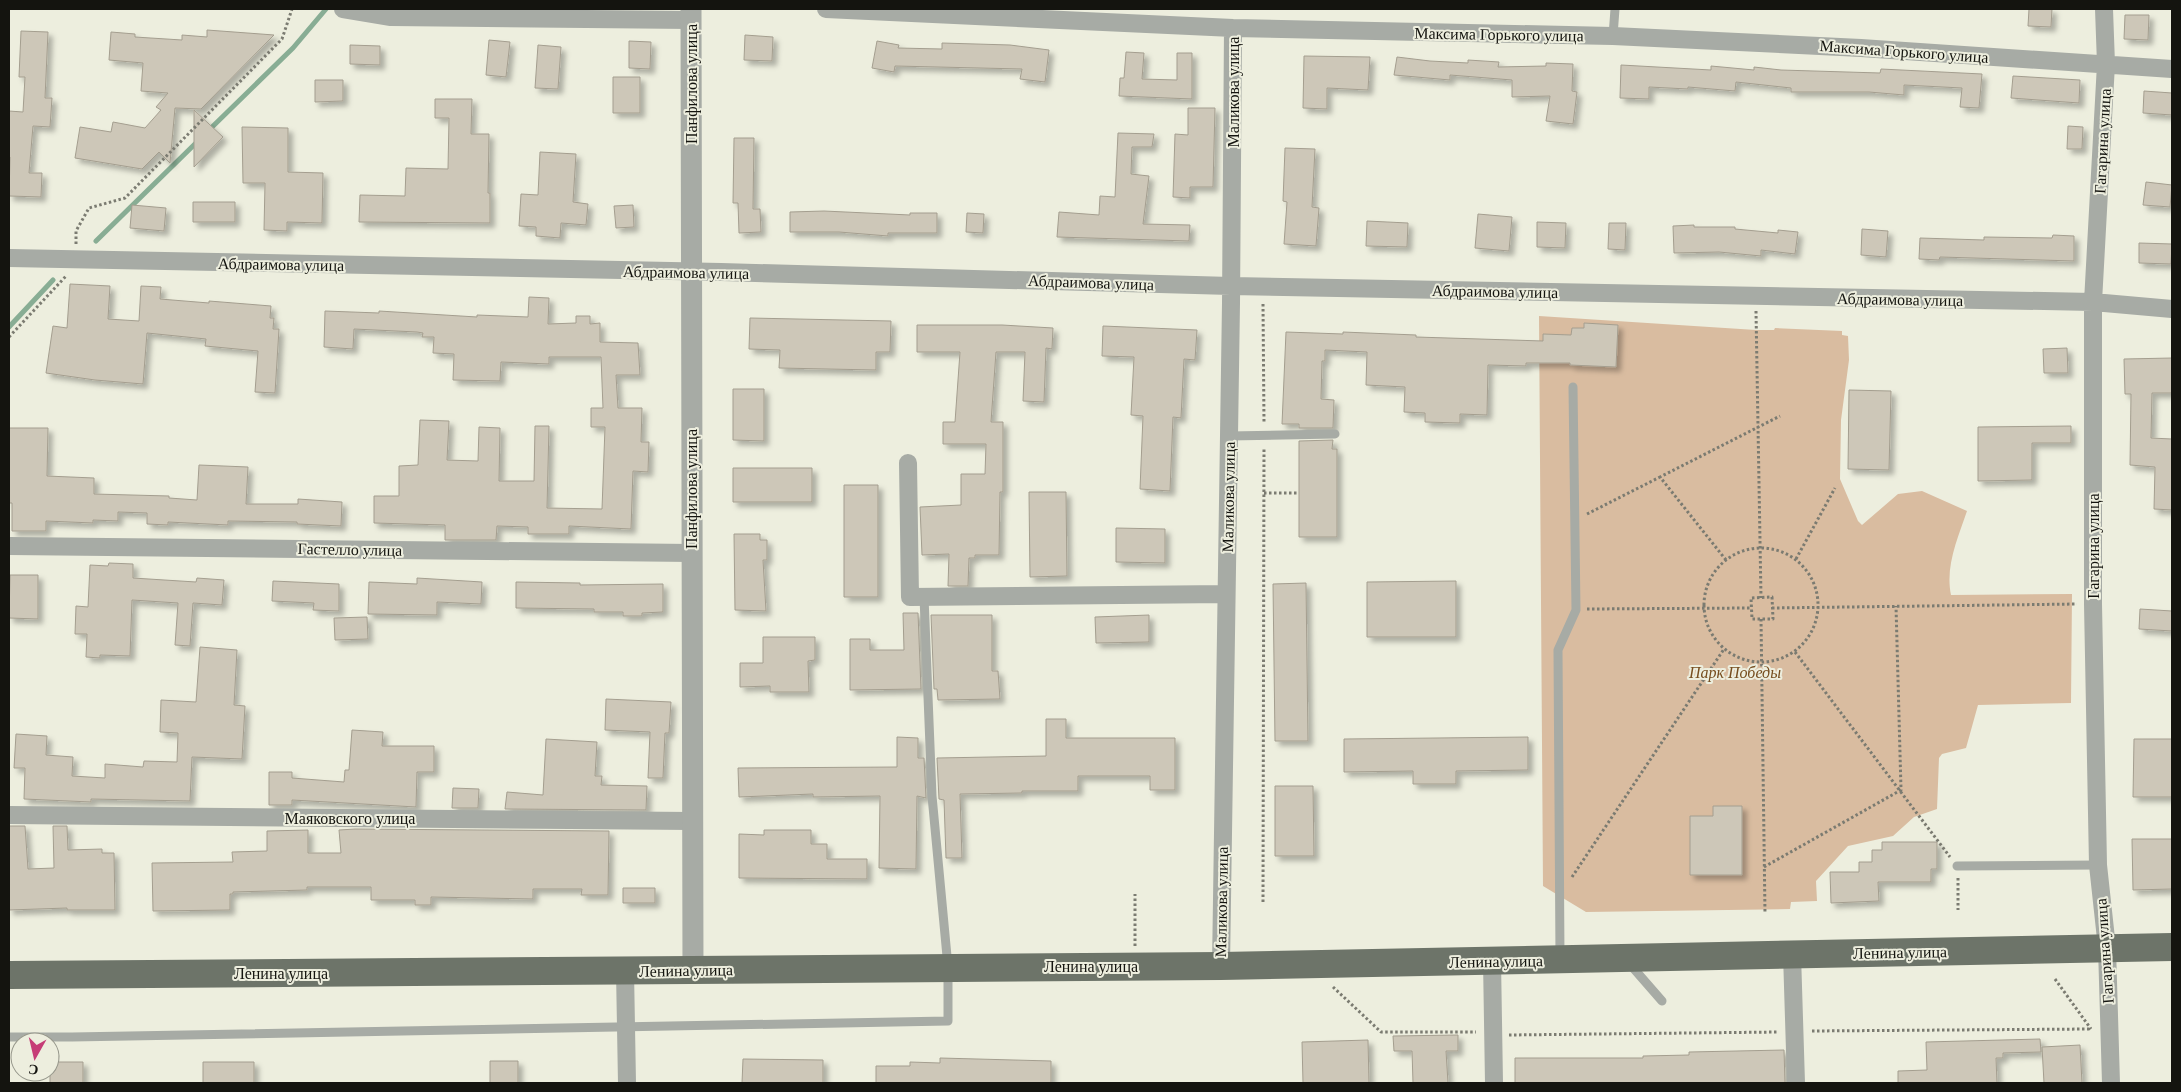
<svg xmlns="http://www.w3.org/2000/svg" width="2181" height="1092" font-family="Georgia,serif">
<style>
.green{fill:#d9bca0}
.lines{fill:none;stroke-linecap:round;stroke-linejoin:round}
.stream{stroke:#88ad94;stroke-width:5}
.building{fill:#cdc7b8;stroke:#a49e8f;filter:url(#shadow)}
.path{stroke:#7b7b71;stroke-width:3;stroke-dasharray:2.5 2.5;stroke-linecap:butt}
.service{stroke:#a7aba5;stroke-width:9}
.minor{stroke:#a7aba5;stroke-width:18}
.tertiary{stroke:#a7aba5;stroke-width:21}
.primary{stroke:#6d7469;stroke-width:28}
.labels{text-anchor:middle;stroke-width:4;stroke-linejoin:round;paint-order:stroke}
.street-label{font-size:16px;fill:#14140f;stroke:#edeede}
.park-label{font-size:16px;font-style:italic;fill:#764d1e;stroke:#edeede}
</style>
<defs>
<filter id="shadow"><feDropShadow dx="4.5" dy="4.5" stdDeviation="2.5" flood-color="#0004"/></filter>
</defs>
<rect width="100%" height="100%" fill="#edeede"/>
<path class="green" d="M1539 316 1756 330H1774L1775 328 1842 331V335L1848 336 1849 360 1841 420 1840 479 1858 521 1862 525 1898 494 1922 491 1967 511C1958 538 1945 566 1951 595L2072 594 2071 703 1978 705 1966 748 1942 754 1939 758 1937 809 1914 817 1893 836 1848 846 1816 881 1817 901 1791 902 1790 909 1586 912 1543 886Z"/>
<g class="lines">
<path class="stream" d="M208 131 293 48 326 9
M96 241 199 140
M9 327 53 280"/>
</g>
<path class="building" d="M2029 9H2052L2051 27 2028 26Z
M2125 15H2149L2148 40 2124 39Z
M207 30 274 35 201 109 175 108 170 163 159 152 142 169 75 158 80 127 111 132 113 122 145 128 161 110 156 107 168 93 141 91 143 63 109 60 111 32 135 34V37L182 40V35L207 37Z
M21 31 48 32 45 98H52L50 127 33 126 29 173H42L41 197 9 196 10 157H9V111L23 112 25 77H19Z
M745 35 773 37 772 61 744 60Z
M489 40 510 42 506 77 486 75Z
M629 41 651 42 650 69 629 68Z
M877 41 899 45 898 48 942 49V43L1010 45 1049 50 1045 82 1020 79 1022 69 895 66 894 72 872 68Z
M350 45 380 46V65L350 64Z
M538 45 561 47 558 89 535 88Z
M1126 52 1144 53 1142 79 1177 80V53H1192V99L1119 96 1120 78H1124Z
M1304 56 1370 57 1368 90 1327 88V109L1303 108Z
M1397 57 1430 61 1468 63V60L1499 62 1498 67 1546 66V63L1573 64 1572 91 1577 92 1573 124 1546 121 1550 96 1512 97V80L1450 75V80L1394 75Z
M1621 65 1711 70V66L1754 70V67L1781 70 1880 73 1881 69 1982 74 1979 108 1960 107 1962 88 1904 85V95L1869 92H1791V88L1736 82 1735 91 1688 87V89L1649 87V99L1620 98Z
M2013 76 2080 80 2079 103 2011 98Z
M613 77H640V113H613Z
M315 80H343V101L315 102Z
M2144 91 2172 93V115L2143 113Z
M435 99H472L471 134H489L488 193H490V223L359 222 360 195 405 196 406 168 448 169 449 118H435Z
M1188 108H1215L1213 187H1190V198L1173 197 1175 134 1188 135Z
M194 110 223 137 194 167Z
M2068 126 2083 127 2082 149H2067Z
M242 127 288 128V172L323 173 322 223 287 222V231L264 230 265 183H243Z
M1118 133 1154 134 1152 147H1132L1131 174 1149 176 1143 224 1190 225 1189 241 1057 237 1059 212 1099 215 1100 196 1115 197Z
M734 138H754L753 209H760L761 232 739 233 738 203H733Z
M1285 148 1315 149 1312 207 1319 208 1316 246 1284 244 1287 202 1283 201Z
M540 152 576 154 573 202 588 204 586 225 561 223 560 238 536 236V227L519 226 521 194 538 195Z
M2146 182 2172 185 2170 207 2143 205Z
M193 202H235V222H193Z
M132 205 166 208 164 231 130 228Z
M633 205 634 227 616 228 614 206Z
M824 211 910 215V213H937V233H888V236L839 232H790V212Z
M967 213 984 214 983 233 966 232Z
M1478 214 1512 217 1509 251 1475 248Z
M1367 221 1408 223 1407 247 1366 246Z
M1537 222 1566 223 1565 248 1537 247Z
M1609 223H1626L1625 250 1608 249Z
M1694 225V227H1735V229L1778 233V230L1798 232 1795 254 1761 250V256L1719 252 1674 253 1673 226Z
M1862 229 1888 231 1886 257 1861 255Z
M2053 235 2074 236V261L1940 257 1939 260 1919 259 1920 238 1984 240V237L2052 238Z
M2139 243 2172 244 2171 264 2139 263Z
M70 284 110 286 108 319 139 321 141 286 161 287 160 299 209 303V301L271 306 270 318H274L273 329H279L275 393 255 392 258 351 205 346 206 339 147 333 143 384 95 380 46 373 53 326 67 328Z
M529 297 549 298 548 324 576 323V316H590V324L600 323V342L638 343 640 375H616L618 408H642L641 442H649L648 472 633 471 631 529 569 526V534H528V527L497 526 496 540H445V525L374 523V496H399V466L418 465 420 420 449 421 447 460 478 461 479 427 500 428 499 481H534L535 426H549L547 508 602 509 605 427H591V408H603L601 357H549V364L501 362 500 381 453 380 454 354 433 353 434 337H422L423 333 417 332 354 329 353 349 324 347 325 311 379 313V311L477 317V315L528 317Z
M750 318 891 321 890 352H876V370L779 368 780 350 749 349Z
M1584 323 1618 325 1616 367 1570 365V363H1526V366L1488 365 1487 415 1460 414V423L1425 422V413L1404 412 1405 387 1366 385 1367 352 1325 350V361H1322L1321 399 1334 400 1333 428H1299V424H1282L1286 332 1343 334V332L1416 335V337L1543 341V334L1571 335 1572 328H1584Z
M917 325H1002L1053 328 1052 349 1046 348 1044 402 1023 401 1025 352H996L991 422H1003V492H1000L999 555H975V558H969L968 586H948L949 554 922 555 920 507 961 505V474H985L986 444H943V422H955L960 352H917Z
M1103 326 1197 330 1195 360 1184 359 1181 418 1173 417 1170 491 1140 489 1143 416 1131 415 1134 357 1102 356Z
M2067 348 2068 373H2044L2043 349Z
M2172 358V393H2152L2151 438 2172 439V510L2154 509 2155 467 2130 465 2131 394H2125L2124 359Z
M733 389H764V441L733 440Z
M1849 390 1891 391 1889 470 1848 469Z
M2071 426V443H2032V480L1978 481V427Z
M9 428H48L47 476 94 478V494L169 496V498L197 500 199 465 248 467 246 504H298V499L342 502 341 526 297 524V522L228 521V525L168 522V525L147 524V513L118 512V521L93 520V523L46 521V531H12V503H9Z
M1333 440 1332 449H1337V537H1299V441Z
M733 468H812V502H733Z
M844 485H878V597H844Z
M1029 492H1066L1067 576 1030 577Z
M1116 528 1165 529V563L1116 562Z
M734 534H760V540H767V560H763L766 611 735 610Z
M109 563 133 564V578L196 582 197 578 224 580 222 605 193 603 190 646 175 645 178 603 132 600 130 656 100 655V658L86 657 87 634H75L76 606 88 607 90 565 108 566Z
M10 575H38V619L9 618Z
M417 578 482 582 481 604 437 602V615L368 614 369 582 417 584Z
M273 581 339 584V611L313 610 314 603 272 601Z
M1456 581V637H1367V582Z
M516 582 580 583V585L663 584V612L642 613V616H623V612H594V609L516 608Z
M1306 583 1308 741H1275L1273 584Z
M2140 609 2172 611V631L2139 629Z
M903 613H918L921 689 850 690V639H870V650H904Z
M931 615H992V671H998L1000 699 938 700 937 689H934Z
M1149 615V642L1096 643 1095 617Z
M367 617 368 639 335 640 334 618Z
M763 637H815V660L808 661 809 692H770V686L740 687V663H763Z
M200 647 237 650 234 705 245 706 242 759 192 757 190 801 91 799V802L24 799 25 768H14L16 734 47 736 46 755 73 757 72 776 105 778V764L143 767 144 761 177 762 178 733 160 732 161 700 196 702Z
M606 699 671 702 669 733H665L663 778H648L650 732 605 730Z
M1046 719H1066V738H1175V790H1150V776H1078V791H1022V793L960 794 962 858H946L944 800 939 799 937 758 1046 756Z
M352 730 383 732 382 746H434V772H417L416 807 292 800V805H269V772H292V778L344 782 345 770H349Z
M897 737 918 738V758H924L926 798 917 796 916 869 879 868 880 796 813 797V794L739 797 738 768 897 767Z
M1528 737V770L1456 771V784H1413V771L1344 772V739Z
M546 739 597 742 595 776H602L601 785 647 786 646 810 505 809 507 792 543 795Z
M2134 739H2172V797H2133Z
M1275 786H1313L1314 856H1275Z
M453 788 479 789 478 808H452Z
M1713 806H1742V875H1690V816H1713Z
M9 826H25L28 869 54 868 53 826H67L68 850 102 849V853H114L115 910H67V908L9 910Z
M355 829 609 831 608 895H581L582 889H533V899L431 897V905H415V900H371V887H307V890L233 892V894H230V910L153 911 152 863 233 862 232 852 267 851V831L308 830V853H341L339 830Z
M764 830H811V844H827V859H867V879L739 878V834L764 835Z
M2132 839H2172V889L2133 890Z
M1882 842H1937V869H1931V882H1878L1879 901 1831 903 1830 872H1859V862H1872V850H1882Z
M623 888H655V903H623Z
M1458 1035V1051H1446L1448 1083H1413L1412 1051H1394L1393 1036Z
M2040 1039 2041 1052 2003 1053V1058H1996L1997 1083H1898V1071L1927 1070 1926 1042Z
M1368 1040 1369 1083H1303L1302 1042Z
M2080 1045 2082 1083H2044L2042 1047Z
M1784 1050 1785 1083H1515V1058H1643V1056L1689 1055V1052Z
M940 1058 1051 1061V1083H876V1066H910V1062L940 1063Z
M743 1059 823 1060V1083H742Z
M490 1061H518V1083H490Z
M50 1062H83V1083H50Z
M203 1062H254V1083H203Z"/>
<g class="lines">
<path class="path" d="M76 244V231L89 208 125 198 282 39 292 9
M1263 304 1264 423
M1756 311 1761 598
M9 337 67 275
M1264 493H1299
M1587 514 1660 477
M1704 605a57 57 0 1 1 114 0a57 57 0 1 1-114 0Z
M1796 559 1835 488
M1726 560 1660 477 1780 416
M1772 597 1773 619H1752L1751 598Z
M1772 608 2077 604
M1587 609 1751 608
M1761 619 1765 914
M1795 652 1950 857
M1764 867 1901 790 1896 606
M1572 877 1724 649
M1958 878V910
M1263 902 1264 447
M1135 946V894
M2055 979 2091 1029
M1333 987 1381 1032H1476
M1812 1031 2091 1029
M1509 1035 1778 1032"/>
<path class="service" d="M1613 36 1615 9
M1229 436 1335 434
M1957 866 2098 865
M1560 957 1558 650 1576 610 1573 387
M1628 962 1662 1001
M9 1037H72L948 1021V967L932 796 924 597"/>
<path class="minor" d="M343 9 391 17 691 20
M826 9 1233 28 1613 36 1861 48 2172 69
M2104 9 2106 64 2093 302V604L2098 865 2107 948 2111 1083
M9 258 721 272 1231 286 2093 302 2172 309
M908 463 910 597 1226 594
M9 546 692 553
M9 815 692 821
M1792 954 1796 1083
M1492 960 1494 1083
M1221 966 1231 303 1233 28
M625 971 627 1083"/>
<path class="tertiary" d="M691 9 693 970"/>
<path class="primary" d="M9 975 1221 966 2172 947"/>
</g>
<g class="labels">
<g class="street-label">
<text transform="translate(1499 34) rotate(1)" y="6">Максима Горького улица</text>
<text transform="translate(1904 51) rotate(4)" y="6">Максима Горького улица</text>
<text transform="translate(691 84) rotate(-90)" y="6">Панфилова улица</text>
<text transform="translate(1233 92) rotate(-90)" y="6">Маликова улица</text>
<text transform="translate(2102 141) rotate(-87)" y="6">Гагарина улица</text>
<text transform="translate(281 264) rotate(1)" y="6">Абдраимова улица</text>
<text transform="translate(686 272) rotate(1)" y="6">Абдраимова улица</text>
<text transform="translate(1091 282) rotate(2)" y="6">Абдраимова улица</text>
<text transform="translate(1495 291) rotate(1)" y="6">Абдраимова улица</text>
<text transform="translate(1900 299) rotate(1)" y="6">Абдраимова улица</text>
<text transform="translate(691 489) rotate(-90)" y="6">Панфилова улица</text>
<text transform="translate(1228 497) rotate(-89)" y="6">Маликова улица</text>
<text transform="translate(2093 546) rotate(-90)" y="6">Гагарина улица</text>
<text transform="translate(350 549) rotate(1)" y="6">Гастелло улица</text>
<text x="350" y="824">Маяковского улица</text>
<text transform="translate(1221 902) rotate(-89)" y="6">Маликова улица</text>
<text transform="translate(2104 951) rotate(-94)" y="6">Гагарина улица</text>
<text transform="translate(1900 952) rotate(-1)" y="6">Ленина улица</text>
<text transform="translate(1496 961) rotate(-1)" y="6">Ленина улица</text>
<text x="1091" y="972">Ленина улица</text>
<text transform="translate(686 970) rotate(-1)" y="6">Ленина улица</text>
<text x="281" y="979">Ленина улица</text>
</g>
<g class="park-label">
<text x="1735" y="678">Парк Победы</text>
</g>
</g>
<rect width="2181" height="1092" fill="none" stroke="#14140f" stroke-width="20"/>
<g transform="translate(35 1057) rotate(188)"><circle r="24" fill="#edeede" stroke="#96978b"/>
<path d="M0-4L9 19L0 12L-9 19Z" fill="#c63d77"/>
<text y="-8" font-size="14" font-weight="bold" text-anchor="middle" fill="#14140f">С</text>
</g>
</svg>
